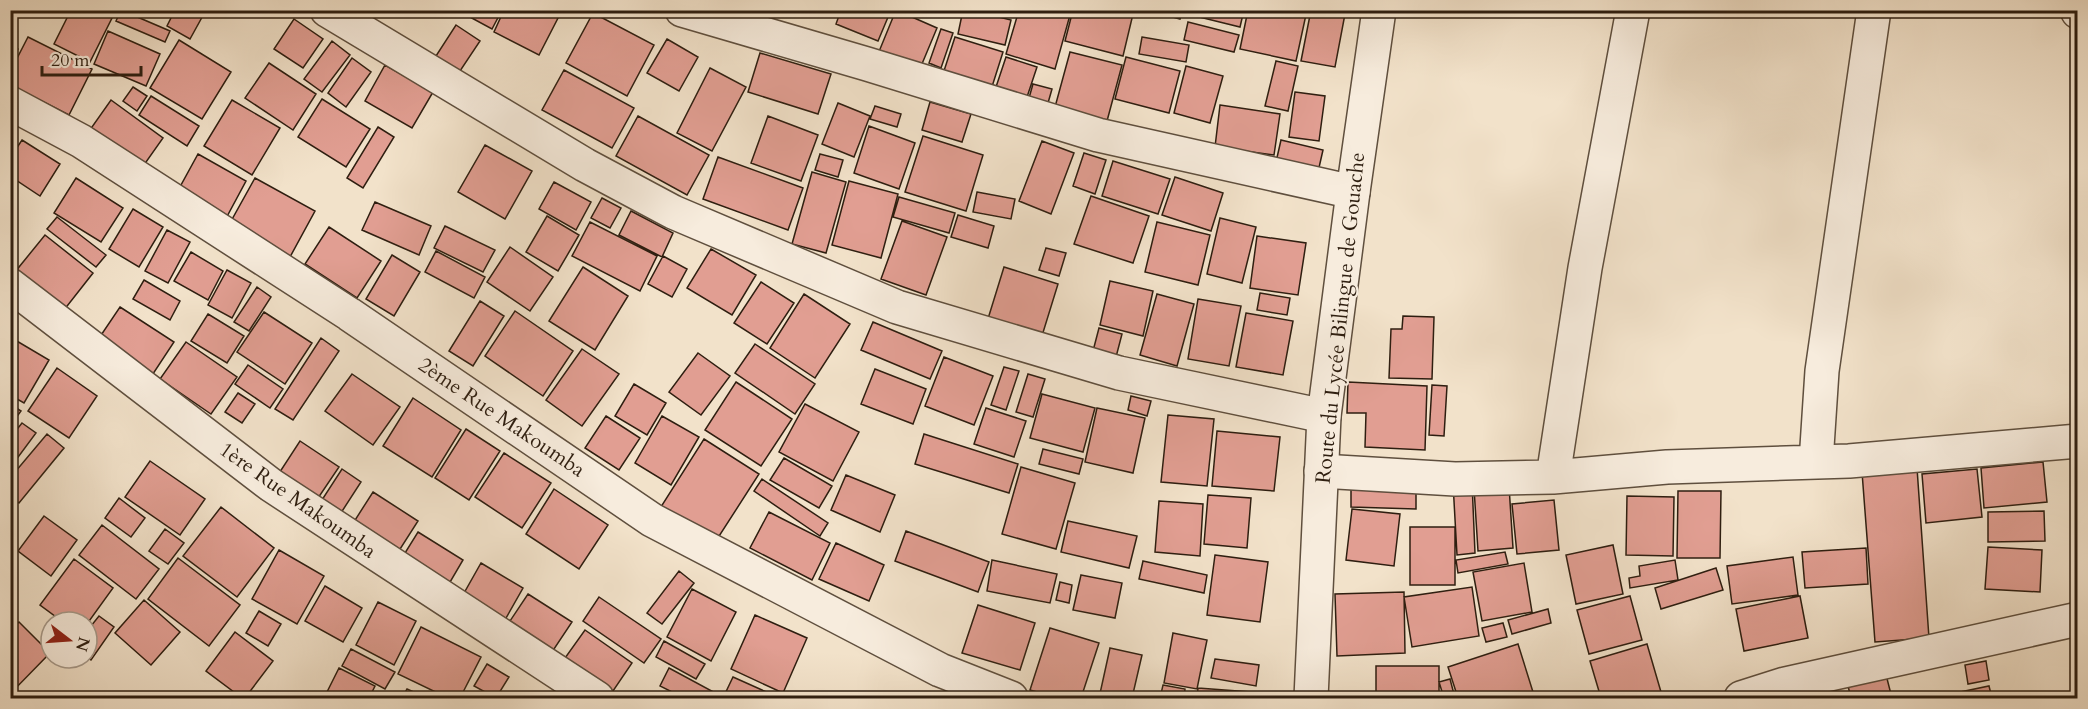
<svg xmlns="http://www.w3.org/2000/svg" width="2088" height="709" font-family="Cardo,serif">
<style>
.building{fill:#e19e92;stroke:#2e1e10;stroke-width:1.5}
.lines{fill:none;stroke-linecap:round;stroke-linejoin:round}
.minor-casing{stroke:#5f4f3e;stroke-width:36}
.tertiary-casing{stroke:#5f4f3e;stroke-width:36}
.minor{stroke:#f7ecdd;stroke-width:33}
.tertiary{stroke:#f7ecdd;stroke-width:33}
.labels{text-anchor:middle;stroke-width:4.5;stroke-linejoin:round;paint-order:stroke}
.street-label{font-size:21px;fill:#2e1e10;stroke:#f7ecdd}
</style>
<rect width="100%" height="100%" fill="#f2e2ca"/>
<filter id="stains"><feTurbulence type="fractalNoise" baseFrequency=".00333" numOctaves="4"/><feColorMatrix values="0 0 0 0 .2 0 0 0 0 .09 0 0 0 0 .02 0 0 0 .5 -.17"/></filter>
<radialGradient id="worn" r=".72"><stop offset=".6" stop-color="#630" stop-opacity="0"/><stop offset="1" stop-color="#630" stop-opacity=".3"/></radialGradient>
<path class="building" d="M71 10H96L112 18 90 62 54 44Z
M121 10 170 31 165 42 116 21Z
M175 10H206L190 39 167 26Z
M457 10H502L492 29Z
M504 10H543L558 18 539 55 494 32Z
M841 10H891L878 41 836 24Z
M896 10 937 28 919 71 878 54Z
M932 10H953L951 17Z
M963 10H971L1011 20 1005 45 958 34Z
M1019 10H1055L1070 15 1055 69 1006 54Z
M1073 10H1117L1133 14 1123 56 1065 41Z
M1148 10H1183L1180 19Z
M1188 10H1244L1240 27 1187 14Z
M1248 10H1307L1296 61 1240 49Z
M1311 10H1329L1345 14 1335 67 1301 61Z
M593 13 654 45 627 96 566 63Z
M294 19 323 39 303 68 274 49Z
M1188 22 1239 35 1234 52 1184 40Z
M456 25 480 41 458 74 434 59Z
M941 29 953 33 941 68 929 63Z
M108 31 160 54 146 86 94 64Z
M28 37 92 69 69 115 10 85V72Z
M955 37 1003 52 990 93 942 77Z
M1142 37 1189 45 1186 62 1139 54Z
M667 39 698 57 679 91 647 73Z
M179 40 231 72 202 119 150 88Z
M332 41 350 55 322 92 304 79Z
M10 45 18 49 10 64Z
M1070 52 1122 65 1107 121 1055 107Z
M760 53 831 74 818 114 748 92Z
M1006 57 1037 67 1024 106 993 96Z
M1126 57 1180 71 1169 113 1115 99Z
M352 58 371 72 346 107 328 93Z
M1276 61 1298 66 1288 111 1265 106Z
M269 63 316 94 293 130 245 98Z
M385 65 433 92 412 128 365 101Z
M1186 66 1223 76 1210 123 1174 113Z
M710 68 746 87 712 151 677 133Z
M564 70 634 108 612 148 542 110Z
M1033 84 1052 89 1046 110 1027 105Z
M133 87 147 96 137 111 123 101Z
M1295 92 1325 96 1319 141 1289 137Z
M151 96 199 126 187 146 139 115Z
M322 99 370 129 346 167 298 137Z
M111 100 163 138 139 172 87 134Z
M232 100 280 128 252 175 204 146Z
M930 102 971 114 962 142 922 130Z
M838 103 870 116 854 157 822 144Z
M1220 105 1280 114 1274 155 1215 147Z
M875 106 901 114 897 127 870 119Z
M638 116 709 155 687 195 616 156Z
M768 116 818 135 801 181 751 163Z
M869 126 915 143 899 189 854 173Z
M378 127 394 137 363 188 347 178Z
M923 136 983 155 966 211 905 192Z
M22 140 60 164 40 196 10 176V158Z
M1281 140 1323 150 1318 172 1276 162Z
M1042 141 1074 153 1051 214 1019 201Z
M485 145 532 171 505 219 458 192Z
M1084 153 1106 160 1095 194 1073 186Z
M198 154 246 181 224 222 175 196Z
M820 154 843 160 838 177 815 170Z
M718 157 803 188 788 230 703 199Z
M1113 161 1170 179 1158 214 1102 196Z
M812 172 846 182 826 253 792 244Z
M1175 177 1223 193 1211 231 1162 215Z
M76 178 123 208 101 242 54 213Z
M255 178 315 211 290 257 230 223Z
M849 181 898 194 881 258 832 245Z
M554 182 591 202 576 230 539 209Z
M977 192 1015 199 1011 219 973 212Z
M1091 196 1149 216 1133 263 1074 244Z
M899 197 955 213 949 233 893 217Z
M602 198 621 208 610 228 591 218Z
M375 202 431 226 419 255 362 230Z
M133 209 163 227 139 267 109 249Z
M631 211 673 233 662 257 619 235Z
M958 215 994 226 988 248 951 237Z
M547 216 579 235 558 271 526 252Z
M57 217 106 255 96 267 47 229Z
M1220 218 1256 227 1242 283 1207 274Z
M902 221 947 237 926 295 881 279Z
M590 222 657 256 640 291 572 256Z
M1157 222 1210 235 1198 285 1145 272Z
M445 226 495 250 483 272 434 248Z
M329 227 381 261 357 298 305 264Z
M167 230 190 242 168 283 145 271Z
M45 235 93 273 64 310 15 272Z
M1257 236 1306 243 1298 295 1250 288Z
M510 247 553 277 530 311 487 282Z
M1046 248 1066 253 1059 276 1039 270Z
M711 249 756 275 732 315 687 288Z
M436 251 485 277 474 298 425 272Z
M191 252 223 271 208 300 174 281Z
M392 255 420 272 394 316 366 299Z
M663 256 687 269 672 297 648 284Z
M583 267 628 296 595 350 549 321Z
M1004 267 1058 284 1041 339 987 322Z
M227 270 251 283 232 318 208 305Z
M144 280 180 301 170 320 133 299Z
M1110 281 1153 291 1143 336 1100 325Z
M761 282 794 303 767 344 734 323Z
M257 287 271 297 249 331 234 322Z
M1260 293 1290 298 1287 315 1257 310Z
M804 294 850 324 815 378 770 348Z
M1157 294 1194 304 1177 366 1140 355Z
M1198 299 1241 306 1229 366 1188 359Z
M480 301 504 316 473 366 449 351Z
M120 307 174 342 147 383 93 347Z
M515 311 573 351 543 396 485 356Z
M264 312 312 343 285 384 237 352Z
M1246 313 1293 321 1283 375 1236 367Z
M208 314 244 336 227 363 191 341Z
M1403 316 1434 317 1432 379 1389 378 1391 329H1402Z
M873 322 942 351 930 379 861 350Z
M1099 328 1122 334 1116 357 1093 351Z
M10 337 49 360 24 403 10 395Z
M321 338 339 351 293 420 275 409Z
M186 342 237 377 211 414 160 379Z
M755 344 815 384 795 414 735 373Z
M582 349 619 374 582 426 546 400Z
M698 353 730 376 701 415 669 392Z
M944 357 993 376 974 425 925 406Z
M248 365 283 389 270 408 235 384Z
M1004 367 1019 371 1006 410 991 405Z
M57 368 97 396 69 438 28 411Z
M875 369 926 389 913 424 861 404Z
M352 374 400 407 373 445 325 411Z
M1028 374 1045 379 1033 417 1016 412Z
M736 382 792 419 761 466 705 430Z
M1348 382 1427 386 1425 450 1365 447 1366 413H1347Z
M634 384 666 403 647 435 615 416Z
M1432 385 1447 386 1444 436 1429 435Z
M238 393 255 404 242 423 225 412Z
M1042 394 1095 408 1083 452 1030 438Z
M1131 396 1151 401 1147 416 1128 410Z
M413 398 461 430 432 477 383 446Z
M10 404 21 411 10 426Z
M805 404 859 432 833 481 779 452Z
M986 408 1026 421 1014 457 974 444Z
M1097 408 1145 418 1133 473 1085 462Z
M1168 415 1214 419 1207 486 1161 482Z
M606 416 640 438 619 470 585 448Z
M662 416 699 437 671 485 635 463Z
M22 423 36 433 10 468V438Z
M466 429 500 451 469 500 435 478Z
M1217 431 1280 437 1274 491 1212 486Z
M47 434 64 448 19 503 10 496V478Z
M924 434 1018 464 1009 493 915 464Z
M704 439 759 474 714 544 659 510Z
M300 441 339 467 310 510 272 484Z
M1043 449 1083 459 1079 474 1039 464Z
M504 453 551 483 522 528 475 497Z
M784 458 832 486 819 508 770 480Z
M150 461 205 499 180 535 125 497Z
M2043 462 2047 502 1984 508 1981 468Z
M1021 467 1075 483 1056 549 1002 534Z
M1917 468 1929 638 1875 642 1862 472Z
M342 469 361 482 337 519 318 506Z
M1977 469 1982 517 1926 523 1922 474Z
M846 475 895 495 880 532 831 510Z
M762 479 828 523 820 536 754 491Z
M1351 479 1416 481V509L1351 507Z
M1472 482 1475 553 1457 555 1453 483Z
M1509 486 1513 548 1478 551 1474 488Z
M554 489 608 525 579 569 526 534Z
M1678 491H1721L1720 558H1677Z
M373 492 418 521 395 557 350 528Z
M1208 495 1251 498 1247 548 1204 544Z
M1627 496 1674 497 1673 556 1626 555Z
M119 498 145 518 131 537 105 518Z
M1554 500 1559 550 1517 554 1512 504Z
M1159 501 1203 504 1200 556 1155 552Z
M221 507 274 548 237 597 183 556Z
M1352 509 1400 514 1394 566 1346 560Z
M2044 511 2045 541 1988 542V512Z
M769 512 830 543 812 580 750 548Z
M44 516 77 540 51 576 18 551Z
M1068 521 1137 536 1129 568 1061 552Z
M102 525 159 569 136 599 79 555Z
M1410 527H1455V585H1410Z
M165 529 184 543 168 564 149 551Z
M906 531 989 562 978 592 895 561Z
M418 532 463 560 446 589 400 561Z
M836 543 884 565 869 601 819 579Z
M1613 545 1623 594 1576 604 1566 555Z
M1988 547 2042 550 2040 592 1985 589Z
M1866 548 1868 584 1805 588 1802 552Z
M279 550 324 576 297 624 252 599Z
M1505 552 1508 564 1458 573 1456 560Z
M1215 555 1268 562 1260 622 1207 615Z
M1793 557 1798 595 1732 604 1727 566Z
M178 558 240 605 209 646 148 599Z
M74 559 113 588 87 624V622H63L40 605Z
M992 560 1057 574 1050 603 987 591Z
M1675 560 1678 580 1630 588 1629 578 1640 576 1639 566Z
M1143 561 1207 575 1204 593 1139 579Z
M481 563 523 588 501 627 459 602Z
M1524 563 1532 612 1482 621 1473 572Z
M1716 568 1723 590 1661 609 1655 588Z
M679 571 694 583 662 624 647 613Z
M1081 575 1122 583 1115 618 1073 610Z
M1060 582 1072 585 1069 603 1056 600Z
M325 586 362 608 343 642 305 621Z
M1472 587 1479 636 1412 647 1404 597Z
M692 589 736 612 711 661 667 637Z
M1404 592 1405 653 1337 656 1335 594Z
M528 594 572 622 550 655 506 627Z
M1630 596 1642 640 1589 654 1577 610Z
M1800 596 1808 638 1744 651 1736 609Z
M599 597 661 639 644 663 583 621Z
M144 600 180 632 151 665 115 633Z
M378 602 416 621 394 665 356 645Z
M978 605 1035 623 1020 670 962 653Z
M1548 609 1551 623 1512 634 1508 620Z
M259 611 281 624 268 646 246 633Z
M755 615 807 638 783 693 731 669Z
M99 616 114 627 91 660 87 657V631Z
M19 622 50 653 10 694V630Z
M1503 623 1507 637 1486 642 1482 628Z
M421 627 481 657 460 698H448L398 674Z
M1050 628 1099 643 1081 698H1058L1030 690Z
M585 630 632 663 613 691 565 658Z
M235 632 273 661 245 698H242L206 671Z
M1173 633 1207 640 1197 689 1164 683Z
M664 641 705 664 696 679 656 657Z
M1518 644 1533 692 1511 698H1458L1448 667Z
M1647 644 1661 692 1637 698H1601L1590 661Z
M1110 648 1142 655 1132 698H1099Z
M351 649 395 672 385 689 342 666Z
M1215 659 1259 665 1256 686 1211 678Z
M1986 661 1989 680 1968 684 1965 665Z
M487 664 509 677 496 698 474 686Z
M1376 666H1439V698H1376Z
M1884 667 1892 698H1851L1846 678Z
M339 668 375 686 369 698H324Z
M669 668 721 696 720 698H684L660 686Z
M733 677 780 698H723Z
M1450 679 1455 698H1444L1439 682Z
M1163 685 1185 689 1184 698H1160Z
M1989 686 1992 698H1942L1941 696Z
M1198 688 1264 693 1263 698H1197Z
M407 689 427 698H402Z
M659 692 672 698H656Z"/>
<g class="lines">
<defs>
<path id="minor" d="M327 10 585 165 673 212 897 307 1119 373 1324 416
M682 10 867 64 1098 135 1353 192
M2077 10 2078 12
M10 103 81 141 349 314 652 520 940 670 1011 698
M10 285 271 485 597 698
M1816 462 1822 371 1874 10
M1321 471 1455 479 1553 477 1667 467 1849 461 2078 441
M1553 477 1585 268 1633 10
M1741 698 1785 684 2078 619"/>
<path id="tertiary" d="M1311 698 1324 416 1353 192 1379 10"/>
</defs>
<use href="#minor" class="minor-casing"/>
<use href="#tertiary" class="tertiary-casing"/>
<use href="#minor" class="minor"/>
<use href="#tertiary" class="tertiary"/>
</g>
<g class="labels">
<g class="street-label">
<text transform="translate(1340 318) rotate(-84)" y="7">Route du Lycée Bilingue de Gouache</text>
<text transform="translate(502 417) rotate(34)" y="7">2ème Rue Makoumba</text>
<text transform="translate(298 500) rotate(35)" y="7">1ère Rue Makoumba</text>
</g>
</g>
<rect width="2088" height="709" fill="none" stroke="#f2e2ca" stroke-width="36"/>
<rect x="12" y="12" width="2064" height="685" fill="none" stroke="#2e1e10" stroke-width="3"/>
<rect x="18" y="18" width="2052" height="673" fill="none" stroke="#2e1e10" stroke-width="1.5"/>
<g transform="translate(69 640) rotate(107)"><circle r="28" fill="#f7ecdd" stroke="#a79a8b" stroke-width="1.5"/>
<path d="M0-4.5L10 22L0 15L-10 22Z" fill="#8f2418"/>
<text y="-9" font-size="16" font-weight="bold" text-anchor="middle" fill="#2e1e10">N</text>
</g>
<path d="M42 66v9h99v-9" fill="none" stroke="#2e1e10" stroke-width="3"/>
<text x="51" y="66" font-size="18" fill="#2e1e10" stroke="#f7ecdd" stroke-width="4.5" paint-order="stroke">20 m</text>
<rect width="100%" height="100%" filter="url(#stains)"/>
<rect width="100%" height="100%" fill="url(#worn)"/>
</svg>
